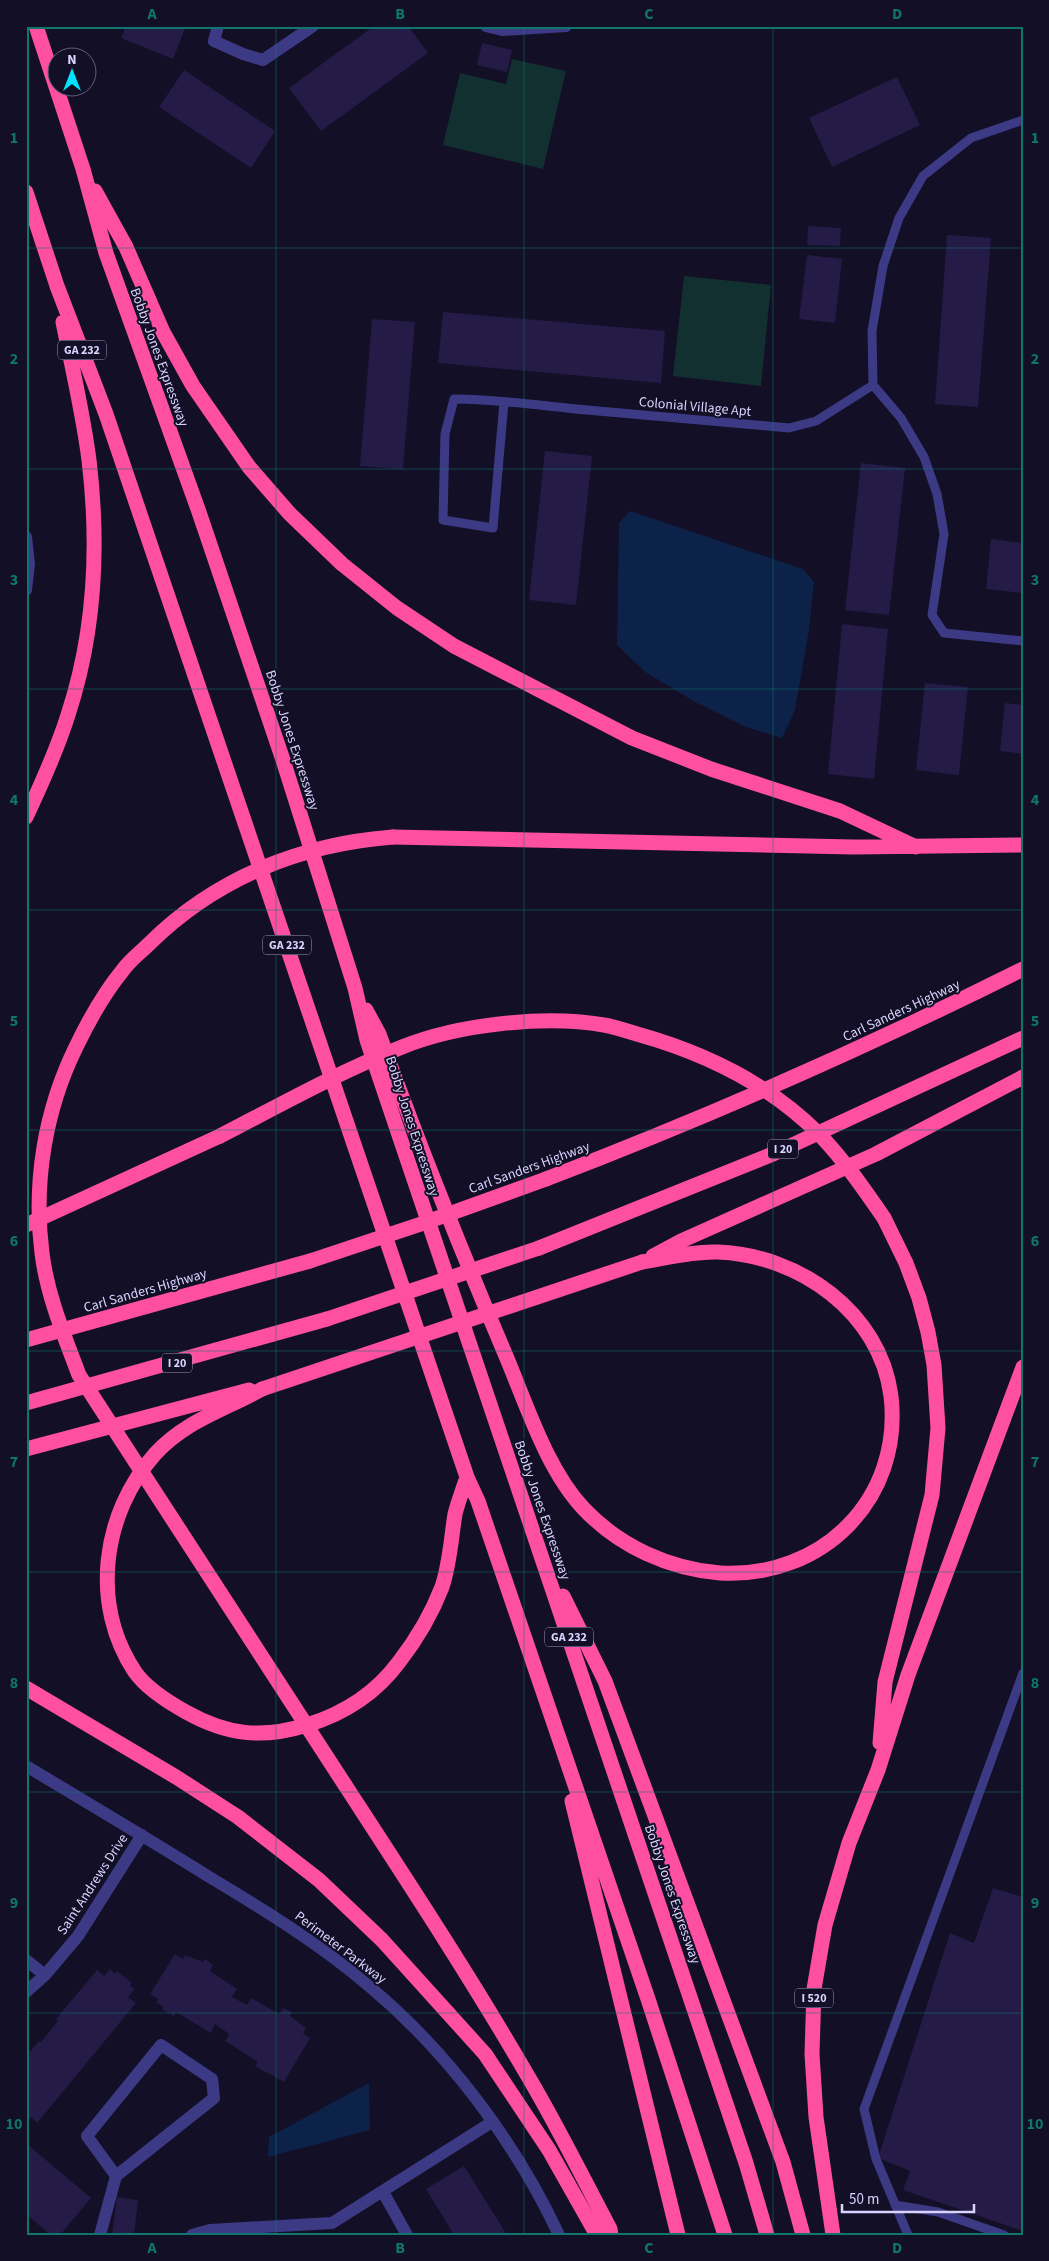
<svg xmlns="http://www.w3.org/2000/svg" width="1049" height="2261" font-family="'Source Sans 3',sans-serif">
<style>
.green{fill:#12302f}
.water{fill:#0c2248}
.building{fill:#241b47}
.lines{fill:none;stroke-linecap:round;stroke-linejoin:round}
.lane{stroke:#3d3a85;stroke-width:9}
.street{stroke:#3d3a85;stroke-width:12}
.highway{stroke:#ff4fa3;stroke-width:15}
.highway-bridge{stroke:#ff4fa3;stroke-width:15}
.grid{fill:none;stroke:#0f766e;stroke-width:1;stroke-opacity:0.55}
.labels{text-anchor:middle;stroke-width:4;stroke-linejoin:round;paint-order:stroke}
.shield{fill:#130f26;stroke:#9e99be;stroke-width:1}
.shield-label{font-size:12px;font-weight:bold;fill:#d9d4ff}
.street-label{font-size:14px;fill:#d9d4ff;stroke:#130f26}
.neatline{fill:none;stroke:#0f766e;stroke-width:2}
.grid-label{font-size:16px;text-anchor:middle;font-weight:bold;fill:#0f766e}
</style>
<rect width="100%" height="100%" fill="#130f26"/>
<path class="green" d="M512 59 566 71 543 169 443 145 460 73 506 84Z
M684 276 771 285 761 386 673 376Z"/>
<path class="water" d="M630 511 803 569 814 582 809 630 795 710 782 738 746 727 697 703 645 672 617 645 619 523Z
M369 2083 370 2130 268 2157 269 2137Z"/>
<path class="building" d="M126 26H186L173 59 121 38Z
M374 26H408L428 53 321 131 289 88Z
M482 43 512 50 507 72 477 65Z
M184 70 275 131 251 168 159 107Z
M897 77 920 125 832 167 809 118Z
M808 226 841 228 840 246 807 245Z
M947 235 991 238 978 407 935 404Z
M807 255 842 259 835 323 799 319Z
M443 312 665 331 661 383 438 363Z
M372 319 415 322 403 469 360 466Z
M545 451 592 456 576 605 529 600Z
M861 463 905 468 889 615 845 610Z
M991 539 1023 543V593L986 589Z
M842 624 888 629 874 779 828 774Z
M925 683 968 687 959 775 916 770Z
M1005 703 1023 705V754L1000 751Z
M993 1888 1023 1897V2231L903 2190 910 2171 878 2158 950 1933 974 1943Z
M175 1954 183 1959 185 1955 203 1962 205 1959 213 1965 210 1971 237 1989 232 1997 247 2005 251 1998 279 2014 283 2008 292 2012 290 2016 306 2028 303 2034 310 2038 284 2082 255 2066 258 2062 225 2041 229 2034 215 2024 211 2033 176 2012 174 2016 162 2010 164 2007 156 2002 158 1999 150 1994Z
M110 1969 115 1974 117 1971 132 1983 130 1986 135 1989 128 1997 136 2003 37 2123 31 2117 26 2125V2056L39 2041 41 2042 58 2021 56 2019 97 1970 104 1976Z
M26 2143 91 2198 60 2235H51L26 2214Z
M464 2166 507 2235H454L426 2189Z
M117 2197 138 2200 134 2235H112Z"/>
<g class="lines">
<path class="lane" d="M873 385 901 418 924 457 937 494 944 534 932 615 944 633 1023 641
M504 402 493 528 443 520 445 434 454 399C498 399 543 406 587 410 654 416 721 422 789 428L816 421 873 385 872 331 883 266 899 218 923 176 971 138 1023 120
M895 2205 938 2212 1004 2235
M908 2235 876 2159 864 2109 1023 1673"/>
<path class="street" d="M218 26 214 41 243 54 263 60 313 26
M486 26 502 30 566 26
M26 537 29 564 26 590
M26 1766C88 1803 150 1840 211 1878 266 1911 321 1945 370 1987 448 2052 516 2143 559 2235
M26 1960 45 1975
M26 1992 45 1975 78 1936 142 1835
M383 2192 407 2235
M100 2235 116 2176 214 2098 212 2079 161 2045 87 2136 116 2176
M192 2235 210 2230 332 2223 492 2122"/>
<path class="highway" d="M36 26 83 169 106 253 199 512 283 760 355 988 367 1040 746 2163 767 2235
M95 191 126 247 163 332 193 386 249 467 289 513 342 564 397 608 454 646 632 738 711 769 840 811 916 847
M26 192 57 286 106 414 467 1477 478 1501 648 1999 725 2235
M26 817C42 783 57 750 68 715 95 633 99 544 89 460 83 413 72 367 63 322
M393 837 853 847 1023 845
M366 1010 379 1034C418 1143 461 1250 506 1356 527 1406 547 1470 584 1509 620 1547 670 1569 720 1573 822 1579 903 1499 891 1396 880 1312 799 1255 718 1252 693 1251 667 1258 642 1262
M546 1179C708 1117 867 1047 1023 969
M26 1225 220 1136
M539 1248 773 1154 1023 1038
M653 1256 681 1241 876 1154 1023 1077
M26 1340 310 1261
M262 1389C224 1410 185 1421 155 1454 102 1514 90 1604 135 1672 147 1689 168 1702 186 1712 227 1735 262 1739 307 1725 343 1714 376 1693 399 1662 416 1640 432 1613 442 1587 450 1563 451 1539 455 1514 458 1502 463 1489 467 1477
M26 1403 327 1319
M26 1449 249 1390
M563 1596 605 1681 783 2162 803 2235
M26 1688 176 1777 238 1817 319 1880 382 1940 485 2054 549 2150 597 2235
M880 1743 885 1682 932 1495 938 1428 934 1365 928 1332 919 1298 906 1263 884 1218
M345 1785C408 1882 471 1978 529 2078 558 2127 583 2178 610 2229L611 2235
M572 1801 678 2235
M833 2235 816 2117 812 2054 814 1989 825 1925 849 1843 878 1770 908 1675 1023 1367"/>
<path class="highway-bridge" d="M220 1136C280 1105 339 1072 402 1047 459 1024 544 1015 604 1025 615 1027 627 1031 637 1034 705 1053 769 1084 819 1134 844 1160 864 1189 884 1218
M310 1261 421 1224 546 1179
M327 1319 539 1248
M262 1389 642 1262
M345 1785 79 1375C64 1335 47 1295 42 1253 33 1183 45 1110 76 1047 89 1020 104 993 123 970 130 960 141 952 150 943 216 878 301 844 393 837"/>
</g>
<path class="grid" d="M276 26V2235M524 26V2235M773 26V2235M26 248H1023M26 469H1023M26 689H1023M26 910H1023M26 1130H1023M26 1351H1023M26 1572H1023M26 1792H1023M26 2013H1023"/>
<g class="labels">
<g class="shield">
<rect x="58" y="340.5" width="48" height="19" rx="4"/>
<rect x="263" y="935.5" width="48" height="19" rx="4"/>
<rect x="768" y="1139.5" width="30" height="19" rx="4"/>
<rect x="162" y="1353.5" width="30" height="19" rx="4"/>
<rect x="545" y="1627.5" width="48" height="19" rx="4"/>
<rect x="795" y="1988.5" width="38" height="19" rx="4"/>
</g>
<g class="shield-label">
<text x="82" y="354">GA 232</text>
<text x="287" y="949">GA 232</text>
<text x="783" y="1153">I 20</text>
<text x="177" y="1367">I 20</text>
<text x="569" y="1641">GA 232</text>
<text x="814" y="2002">I 520</text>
</g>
<g class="street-label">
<text transform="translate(160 357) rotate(70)" y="5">Bobby Jones Expressway</text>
<text transform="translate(695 406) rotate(5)" y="5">Colonial Village Apt</text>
<text transform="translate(293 740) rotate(72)" y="5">Bobby Jones Expressway</text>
<text transform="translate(901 1010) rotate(-25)" y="5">Carl Sanders Highway</text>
<text transform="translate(413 1126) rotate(72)" y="5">Bobby Jones Expressway</text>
<text transform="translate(529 1167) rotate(-20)" y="5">Carl Sanders Highway</text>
<text transform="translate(145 1290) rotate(-16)" y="5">Carl Sanders Highway</text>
<text transform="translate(543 1510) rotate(71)" y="5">Bobby Jones Expressway</text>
<text transform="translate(92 1884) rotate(-57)" y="5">Saint Andrews Drive</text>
<text transform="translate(673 1894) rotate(71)" y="5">Bobby Jones Expressway</text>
<text transform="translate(341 1947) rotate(37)" y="5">Perimeter Parkway</text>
</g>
</g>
<rect width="1049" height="2261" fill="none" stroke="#130f26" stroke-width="55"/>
<g transform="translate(72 72)"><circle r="24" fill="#130f26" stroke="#625e7d"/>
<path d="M0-4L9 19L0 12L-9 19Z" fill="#00e5ff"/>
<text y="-8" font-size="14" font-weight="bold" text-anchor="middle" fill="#d9d4ff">N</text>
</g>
<path d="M842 2204v8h132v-8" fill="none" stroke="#d9d4ff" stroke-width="2.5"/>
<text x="849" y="2204" font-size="15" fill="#d9d4ff" stroke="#130f26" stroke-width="4" paint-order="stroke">50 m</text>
<rect x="28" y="28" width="994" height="2206" class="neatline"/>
<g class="grid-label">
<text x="152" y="19">A</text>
<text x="400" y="19">B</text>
<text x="649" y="19">C</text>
<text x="897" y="19">D</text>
<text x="14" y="143">1</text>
<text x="1035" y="143">1</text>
<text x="14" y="364">2</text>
<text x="1035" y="364">2</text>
<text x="14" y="585">3</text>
<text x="1035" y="585">3</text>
<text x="14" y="805">4</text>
<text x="1035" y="805">4</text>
<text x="14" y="1026">5</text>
<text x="1035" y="1026">5</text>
<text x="14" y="1246">6</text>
<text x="1035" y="1246">6</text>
<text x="14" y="1467">7</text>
<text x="1035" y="1467">7</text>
<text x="14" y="1688">8</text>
<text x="1035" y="1688">8</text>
<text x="14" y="1908">9</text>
<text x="1035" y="1908">9</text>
<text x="14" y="2129">10</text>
<text x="1035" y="2129">10</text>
<text x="152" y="2253">A</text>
<text x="400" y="2253">B</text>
<text x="649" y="2253">C</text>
<text x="897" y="2253">D</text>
</g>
</svg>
